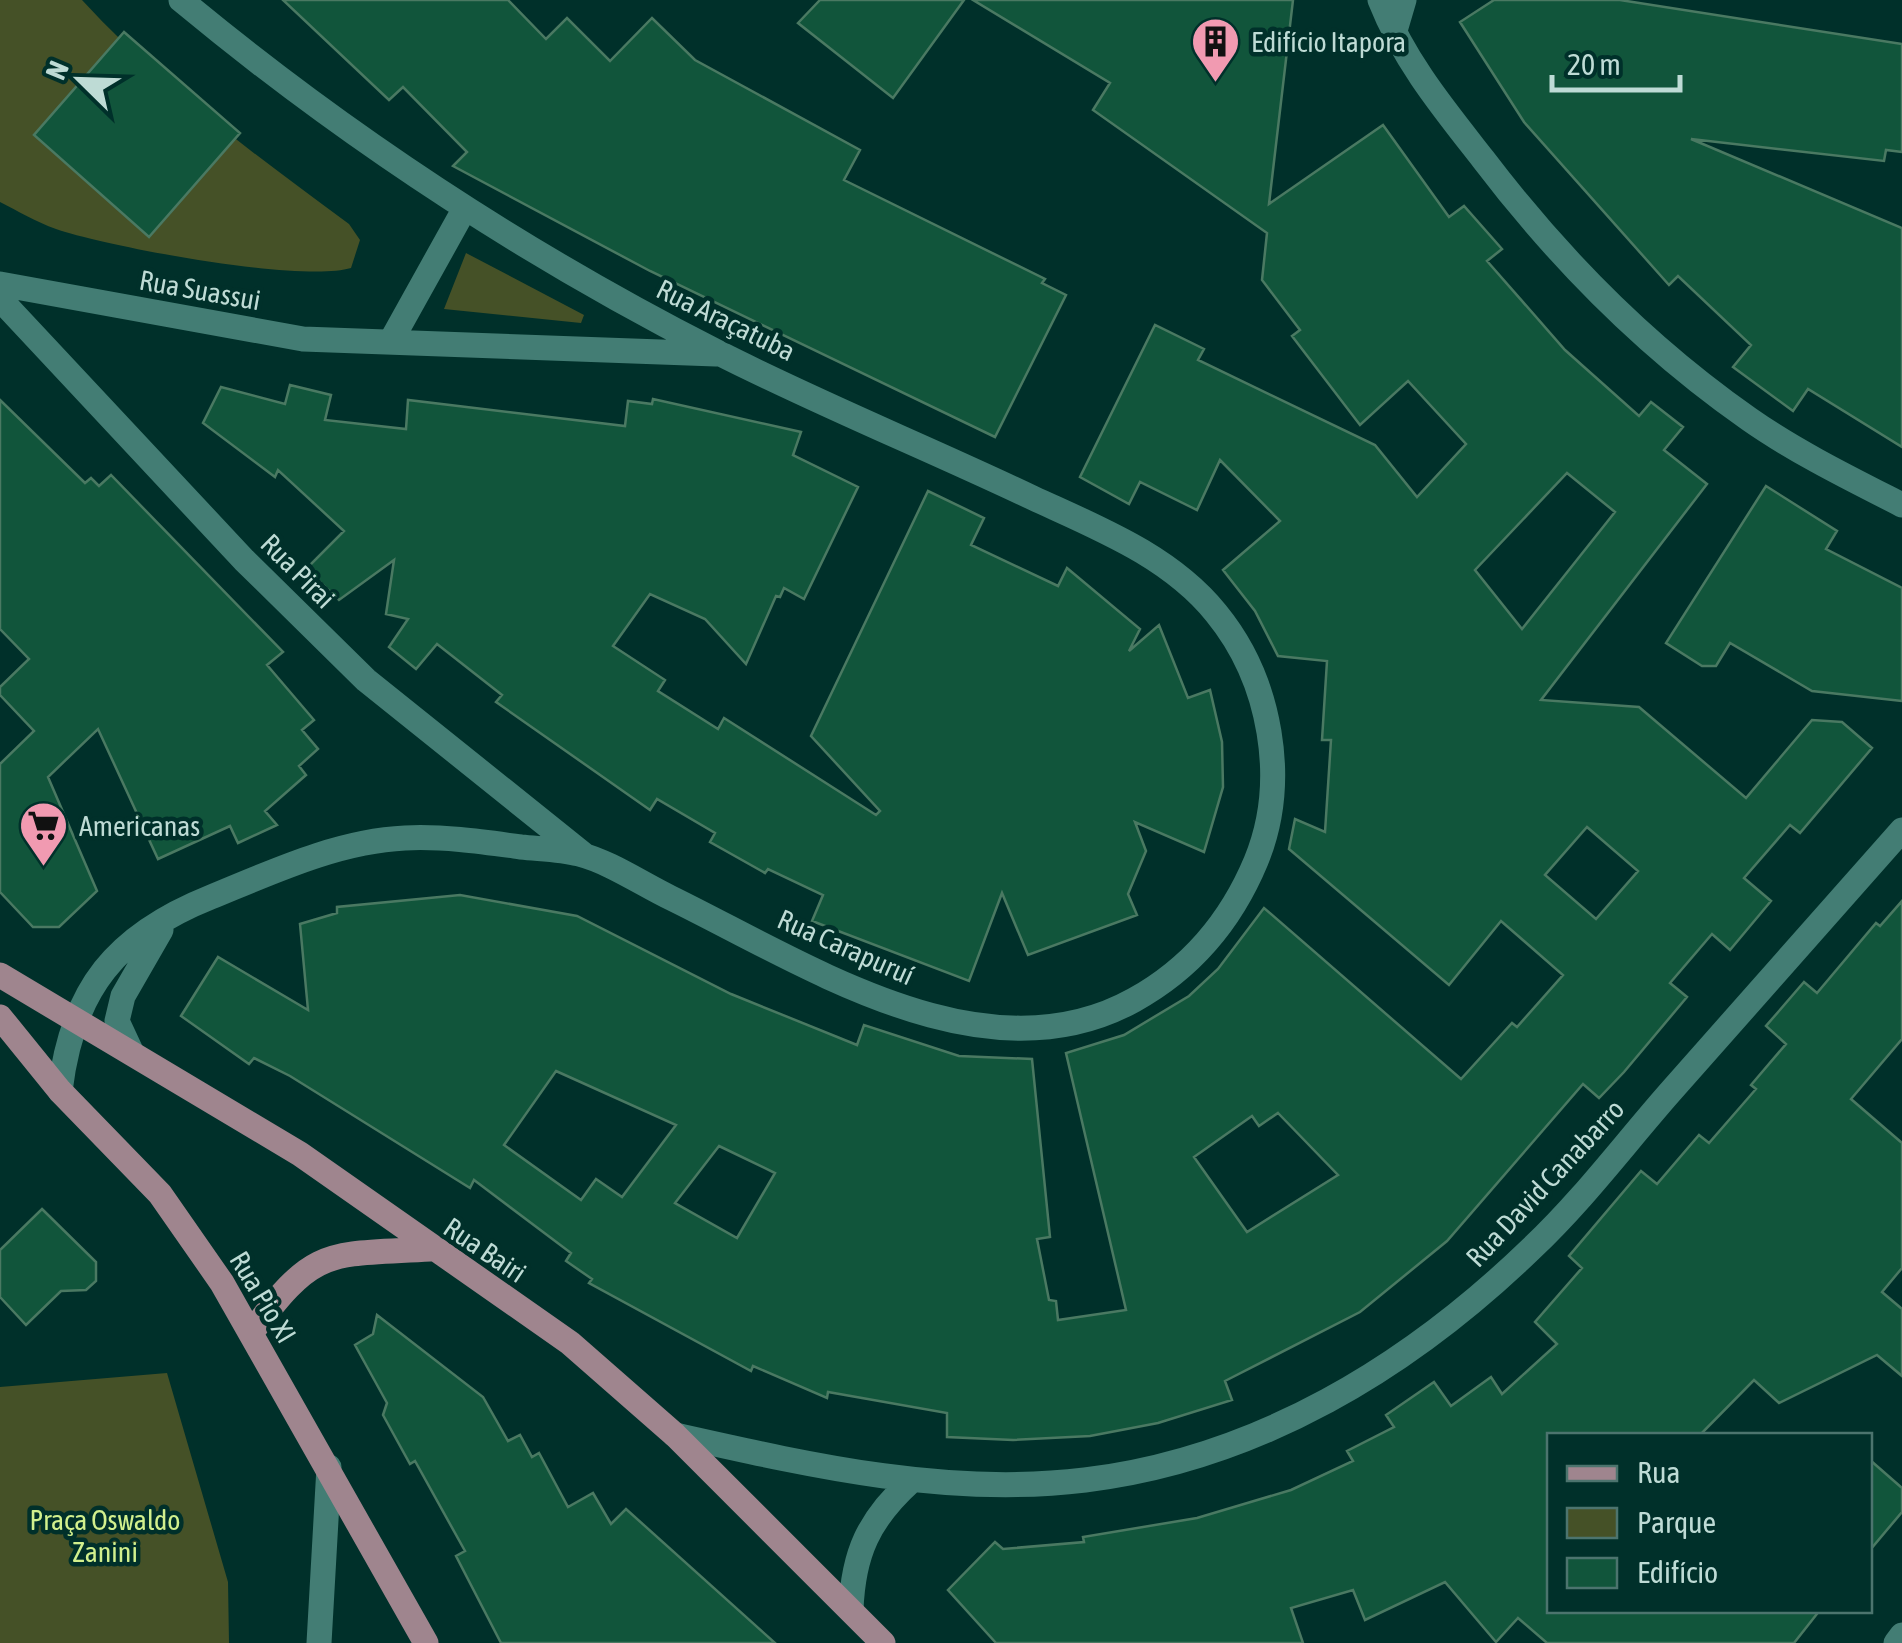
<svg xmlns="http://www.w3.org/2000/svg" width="1902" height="1643" font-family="'Asap Condensed',sans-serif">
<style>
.green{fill:#455127}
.building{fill:#11553b;stroke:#4a7962;stroke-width:2.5;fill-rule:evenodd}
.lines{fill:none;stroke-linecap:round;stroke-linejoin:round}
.minor{stroke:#437d74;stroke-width:25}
.major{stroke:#9f858e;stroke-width:25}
.labels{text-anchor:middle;stroke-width:9;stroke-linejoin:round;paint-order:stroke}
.poi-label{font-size:28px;fill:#bedbd5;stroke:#00302a;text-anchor:start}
.street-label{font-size:28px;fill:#bedbd5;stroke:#00302a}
.park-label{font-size:28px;fill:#d2f08d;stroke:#00302a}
</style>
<rect width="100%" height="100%" fill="#00302a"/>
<path class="green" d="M0 0H82C162 87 254 154 349 224L360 240 351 268C302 283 108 247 56 229 36 222 18 211 0 202Z
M466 253 584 315 581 323 444 309Z
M167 1373 228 1582 229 1643H0V1387Z"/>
<path class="building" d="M283 0H508L546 39 567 18 610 61 652 18 695 60 860 150 844 180 1045 279 1042 283 1066 295 995 437 650 271 453 166 467 152 403 87 389 100Z
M820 0H964L893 98 798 23Z
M973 0H1293L1269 204 1383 125 1449 217 1464 206 1502 249 1487 261 1565 350 1639 416 1651 402 1683 427 1664 450 1707 484 1541 700 1639 707 1746 798 1812 720 1842 722 1872 748 1800 833 1790 825 1744 878 1771 901 1730 950 1712 934 1670 983 1687 997 1624 1072 1599 1098 1583 1084 1447 1241 1360 1312 1225 1381 1232 1400 1158 1423 1090 1436 1013 1440 947 1437V1413L828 1392 827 1398 753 1366 751 1371 589 1283 592 1279 566 1261 571 1253 478 1183 474 1180 470 1188 290 1076 254 1058 249 1064 181 1016 218 957 308 1010 300 924 337 913V907L460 895 577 916 731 994 857 1045 864 1025 959 1056 1032 1059 1050 1237 1037 1239 1049 1300 1056 1301 1058 1320 1126 1310 1066 1053 1124 1035 1189 996 1218 969 1264 908 1461 1079 1512 1023 1517 1027 1563 975 1501 921 1449 985 1289 849 1295 819 1325 832 1331 740H1322L1327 661 1278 656 1255 611 1223 570 1280 521 1220 460 1197 510 1140 482 1129 504 1080 477 1155 325 1204 349 1198 360 1375 445 1417 497 1466 444 1408 381 1360 425 1292 336 1300 330 1262 280 1267 233 1093 110 1110 83ZM1567 473 1615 512 1522 629 1475 570ZM1587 827 1638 871 1596 919 1545 875ZM556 1071 676 1125 622 1197 596 1179 581 1200 504 1145ZM1278 1113 1338 1175 1247 1232 1194 1157 1252 1116 1259 1126ZM719 1146 775 1173 737 1238 675 1203Z
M1494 0H1620L1902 44V152L1886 150 1884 161 1691 139 1902 228V447L1808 389 1793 411 1733 367 1751 345 1678 276 1669 285 1524 122 1460 22Z
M124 32 240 133 149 237 34 135Z
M290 385 331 395 325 420 406 429 408 400 625 426 628 401 652 404 653 399 801 432 793 455 858 487 804 599 784 588 780 597 776 596 746 664 705 619 650 594 613 646 665 680 658 691 718 729 724 718 876 815 880 811 811 736 928 491 984 518 971 545 1058 586 1067 568 1140 629 1129 651 1159 625 1188 698 1210 690 1222 742 1223 787 1204 852 1135 822 1146 851 1128 894 1137 915 1028 955 1002 893 969 981 812 921 823 895 768 869 765 873 710 842 715 833 657 799 650 810 496 702 502 695 437 644 416 669 389 647 408 619 386 614 394 560 339 600 320 582 307 568 344 531 278 470 275 477 203 423 221 387 285 404Z
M0 400 85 483 91 478 99 486 111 475 283 652 267 665 314 720 302 730 318 749 299 766 306 775 265 811 277 825 238 843 230 826 158 859 98 729 48 777 97 891 59 927H33L0 892V764L34 731 0 695V687L29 659 0 629Z
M1766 486 1837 531 1826 549 1902 588V701L1812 691 1730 643 1716 666H1702L1666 643Z
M1902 901V1039L1851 1099 1902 1143V1268L1882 1292 1902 1309V1376L1877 1355 1779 1403 1754 1380 1699 1436H1550V1610H1820L1794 1643H1547L1518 1618 1496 1642 1445 1582 1365 1620 1353 1590 1291 1608 1303 1643H996L948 1590 995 1542 1003 1549 1084 1542 1083 1537 1197 1518 1291 1490 1353 1461 1347 1451 1394 1427 1386 1415 1434 1382 1451 1406 1491 1377 1502 1394 1557 1344 1535 1322 1582 1268 1569 1256 1641 1171 1657 1184 1699 1135 1709 1143 1756 1089 1751 1085 1786 1044 1766 1026 1804 982 1817 993 1876 923 1880 926Z
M42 1209 96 1262V1281L86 1290 61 1291 26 1325 0 1297V1250Z
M377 1315 483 1397 508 1441 520 1435 532 1457 539 1453 568 1507 593 1493 611 1524 626 1509 775 1643H501L456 1556 465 1551 415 1461 410 1464 383 1415 387 1403 355 1345 373 1334Z
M1870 1460 1902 1488V1512L1870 1550Z"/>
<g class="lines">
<path class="minor" d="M1380 0C1404 61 1443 108 1483 159 1559 259 1646 347 1749 419 1796 452 1851 479 1902 505
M1394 34 1404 0
M0 284 303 339 716 354
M0 299 244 560 366 680 583 854
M391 341 465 208
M131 1051 117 1021 123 996 161 930
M60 1091C72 989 116 935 211 897 272 872 338 841 405 838 443 836 484 842 521 847 540 849 561 849 579 854 610 862 642 884 671 898 806 964 985 1083 1134 1000 1190 969 1231 921 1256 861 1289 781 1271 680 1216 613 1170 556 1098 528 1033 498 928 448 819 404 715 351 525 254 345 136 181 0
M675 1435C809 1465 947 1497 1085 1480 1258 1459 1409 1367 1532 1248 1583 1200 1626 1142 1672 1090 1749 1003 1825 917 1902 830
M851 1610C853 1553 869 1519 911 1481
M319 1643 329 1467
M1896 1643 1902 1635"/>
<path class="major" d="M0 975 300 1154 570 1343 675 1435 883 1643
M0 1017 60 1091 160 1194 222 1283 426 1643
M252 1332C315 1246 327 1255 430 1249"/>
</g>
<defs>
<symbol id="building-pin" viewBox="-11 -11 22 30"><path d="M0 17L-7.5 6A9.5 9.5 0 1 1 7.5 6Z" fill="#f19ab1" stroke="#00302a"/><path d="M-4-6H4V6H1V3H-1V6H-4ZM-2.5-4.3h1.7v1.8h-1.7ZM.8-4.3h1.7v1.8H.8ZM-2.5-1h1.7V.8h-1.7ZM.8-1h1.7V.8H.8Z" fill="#111"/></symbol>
<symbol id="supermarket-pin" viewBox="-11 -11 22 30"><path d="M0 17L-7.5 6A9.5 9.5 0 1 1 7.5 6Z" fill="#f19ab1" stroke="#00302a"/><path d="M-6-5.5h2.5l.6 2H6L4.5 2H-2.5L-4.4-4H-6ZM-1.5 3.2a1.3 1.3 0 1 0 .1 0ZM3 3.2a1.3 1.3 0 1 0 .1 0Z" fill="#111"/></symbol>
</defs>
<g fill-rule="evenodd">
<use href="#building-pin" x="1188" y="14" width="55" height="75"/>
<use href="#supermarket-pin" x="16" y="798" width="55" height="75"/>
</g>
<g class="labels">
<g class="poi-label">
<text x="1251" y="52">Edifício Itapora</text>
<text x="79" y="836">Americanas</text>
</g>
<g class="street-label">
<text transform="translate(200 290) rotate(10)" y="10">Rua Suassui</text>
<text transform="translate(726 320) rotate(26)" y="10">Rua Araçatuba</text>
<text transform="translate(298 571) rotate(45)" y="10">Rua Pirai</text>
<text transform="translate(846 947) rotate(24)" y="10">Rua Carapuruí</text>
<text transform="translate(1545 1183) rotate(-47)" y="10">Rua David Canabarro</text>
<text transform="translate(485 1250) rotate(34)" y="10">Rua Bairi</text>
<text transform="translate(263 1297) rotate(59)" y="10">Rua Pio XI</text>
</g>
<g class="park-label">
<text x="105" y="1530">Praça Oswaldo<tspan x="105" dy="32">Zanini</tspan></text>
</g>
</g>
<rect x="1547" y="1433" width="325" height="180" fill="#00302a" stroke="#4c746e" stroke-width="2.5"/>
<rect x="1567" y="1466" width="50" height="15" fill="#9f858e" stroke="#4c746e" stroke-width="2.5"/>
<text x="1637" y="1483" font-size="30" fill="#bedbd5">Rua</text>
<rect x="1567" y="1508" width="50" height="30" fill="#455127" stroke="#4c746e" stroke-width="2.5"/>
<text x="1637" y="1533" font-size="30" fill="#bedbd5">Parque</text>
<rect x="1567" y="1558" width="50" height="30" fill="#11553b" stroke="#4c746e" stroke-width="2.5"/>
<text x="1637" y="1583" font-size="30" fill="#bedbd5">Edifício</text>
<g transform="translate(80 80) rotate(293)" stroke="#00302a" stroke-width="8" paint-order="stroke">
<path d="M0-8L18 38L0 25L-18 38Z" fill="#bedbd5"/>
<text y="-15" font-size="28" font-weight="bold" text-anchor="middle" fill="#bedbd5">N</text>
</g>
<path d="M1552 75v15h128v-15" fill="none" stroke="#bedbd5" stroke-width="5"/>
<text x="1567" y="75" font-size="30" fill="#bedbd5" stroke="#00302a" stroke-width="8" paint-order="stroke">20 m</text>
</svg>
